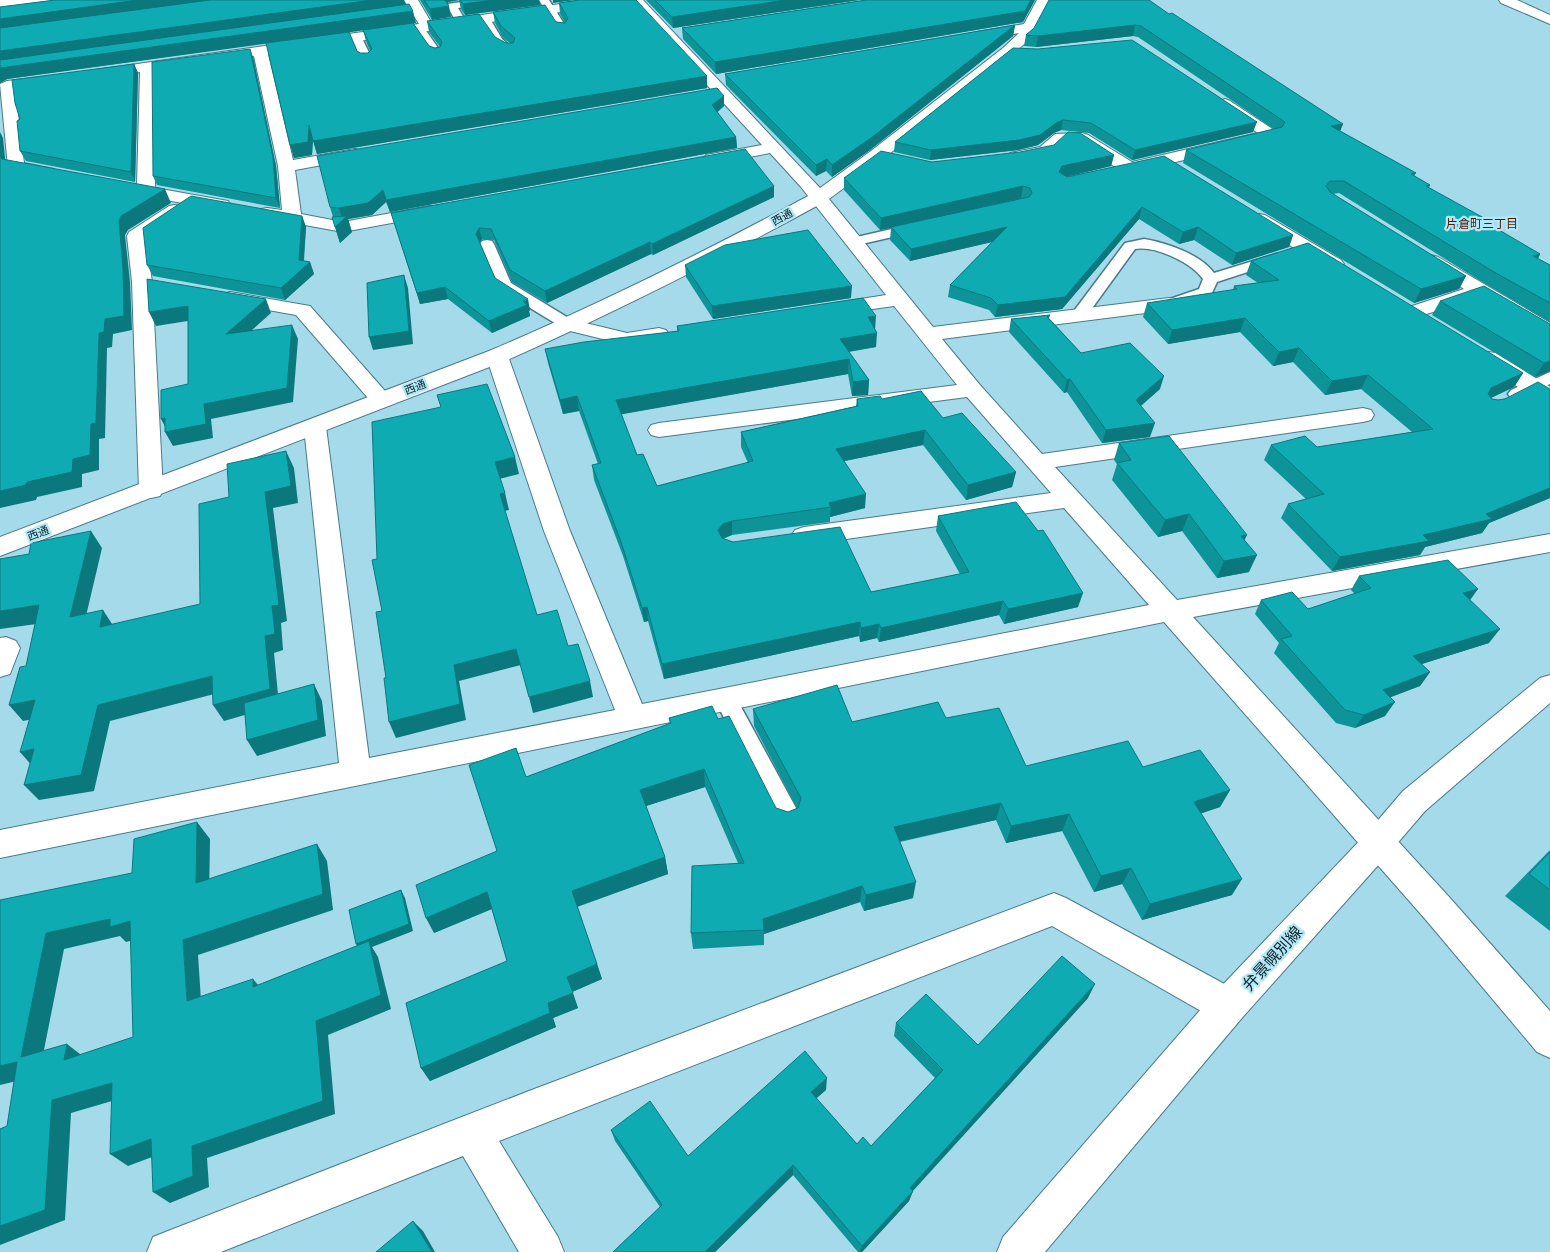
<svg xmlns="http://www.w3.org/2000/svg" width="1550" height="1252" font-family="Jost,'Noto Sans JP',sans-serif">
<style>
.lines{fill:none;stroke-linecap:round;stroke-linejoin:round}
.lane-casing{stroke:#487b8a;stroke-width:3}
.street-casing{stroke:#487b8a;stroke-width:2}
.secondary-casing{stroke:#487b8a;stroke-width:2}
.lane{fill:#fff;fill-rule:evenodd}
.street{fill:#fff;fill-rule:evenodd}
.secondary{fill:#fff;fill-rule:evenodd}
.wall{fill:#0c9499;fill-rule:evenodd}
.shaded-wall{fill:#0a787d}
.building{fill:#0eacb2;stroke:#0a787d;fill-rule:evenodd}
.labels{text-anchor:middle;stroke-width:4.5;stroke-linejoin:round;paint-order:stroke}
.far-street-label{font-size:11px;fill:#0c2127;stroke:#b1e7f7}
.far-neighbourhood-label{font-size:12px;fill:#581700;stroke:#b1e7f7}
.near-street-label{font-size:16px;fill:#0c2127;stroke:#b1e7f7}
</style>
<rect width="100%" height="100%" fill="#a4daea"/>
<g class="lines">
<defs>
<path id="lane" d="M474 0H502L497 3 458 8 466 21 465 23H457L447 6 448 4Z
M539 0H549L568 30 567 32H559Z
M485 16 489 17 502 39 516 51 515 53C498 57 487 31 480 19Z
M418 24 422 25 443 55 441 57 437 58 433 57 413 27Z
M356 33 361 36 373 61 371 63H363L361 61 351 36Z
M918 223 923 224 925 227 923 230 853 246 848 245 846 242 848 239Z
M1144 239C1167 243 1200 254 1214 273L1276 254 1281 255 1283 258 1281 261 1217 282 1211 295 1169 309 1164 307 1161 304 1164 301 1199 289 1203 279C1192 263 1155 245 1135 249L1085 318H1073L1071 315 1125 243Z
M487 240 492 241 494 244 511 283 575 322 577 325 575 328H563L499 289 480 244 482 241Z
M1550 372V384C1538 390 1524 401 1511 398L1508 394 1511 390Z
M726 691 734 694 796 808 799 816 796 824 787 827 778 824 715 700 718 694Z"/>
<path id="street" d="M0 0H55L48 4 0 7Z
M404 0H418L431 22 589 0H624L617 4 268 54 293 160 355 149 361 150 363 154 361 158 355 159 295 170 301 214 343 222 429 206 435 207 438 211 435 215 343 232 261 217 258 213 261 209 267 208 282 210 278 166 254 56 154 70 155 188 228 201 231 205 228 209 222 210 132 194 126 193 123 189 126 185H137L140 72 100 77 95 76 93 73 95 70 419 24Z
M629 0H643L820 188 871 151 1003 48 1019 33 977 40 970 36 972 33 1024 24 1037 0H1051L1028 41 883 159 829 199 933 327 1169 298 1176 300 1179 304 1176 308 1169 310 942 339 980 385 1042 454 1363 408 1371 410 1374 415 1371 420 1363 422 1055 467 1177 600 1550 534V552L1193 617 1450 898 1550 1011V1058L1537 1052 1426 920 1164 622 0 858V830L339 763 304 427 307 422 315 420 323 422 326 427 369 758 615 710 544 531 486 356 489 351 497 350 505 351 508 356 570 531 642 704 1149 605 1064 508 804 545 795 542 791 536 795 530 804 527 1051 493 967 397 659 437 651 435 648 430 651 425 659 423 957 385 894 306 830 315 823 313 820 309 823 305 886 295 801 187 770 153 712 164 706 163 704 159 706 155 762 145Z
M1499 0H1517L1550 15V24L1501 3Z
M50 76 55 77 57 80 55 83 15 89 24 163 54 169 57 173 54 177 48 178 10 171 8 167 0 84 7 81Z
M1225 99 1230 101 1277 132 1279 135 1277 138 1129 173 1123 172 1078 143 1065 142 1051 155 1016 162 1010 161 1008 157 1010 153 1040 147 1055 134 1082 133 1088 135 1132 162 1258 133 1220 107 1217 104 1220 101Z
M175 205 181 206 184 210 181 214 146 238 152 282 163 490 160 496 151 498 142 496 139 490 132 282 127 236 129 232 169 206Z
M1259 214 1265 215 1341 260 1344 264 1341 268 1334 270 1327 268 1253 223 1250 219 1253 215Z
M1431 255 1438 257 1550 323V338L1543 336 1478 298 1420 316 1413 318 1406 316 1403 312 1406 308 1464 289 1424 265 1421 261 1424 257Z
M230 292 310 306 393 400 390 405 382 407 374 405 296 315 223 302 220 298 223 294Z
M569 319 627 333 659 328 666 330 669 334 666 338 627 345 562 329 559 325 562 321Z
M1488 352 1496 353 1550 387V404L1542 402 1480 363 1477 358 1480 353Z
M6 637 16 641 20 648 10 674 0 677V638Z
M1054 893 1066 898 1241 993 1246 1006 1241 1019 1228 1024 1215 1019 1052 926 499 1141 558 1237 564 1252H519L463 1156 221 1252H147L153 1237 168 1231 529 1091Z"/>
<path id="secondary" d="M818 193 824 194 827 198 824 202C720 259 614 313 505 361L0 556V537L489 351C600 304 706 251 812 194Z
M1550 675V703L1425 811 1389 853 1241 1019 1045 1252H997L1003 1237 1215 993 1367 833 1403 791 1540 678Z"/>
</defs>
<use href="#lane" class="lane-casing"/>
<use href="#street" class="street-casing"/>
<use href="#secondary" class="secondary-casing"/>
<use href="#lane" class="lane"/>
<use href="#street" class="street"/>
<use href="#secondary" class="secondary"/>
</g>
<path class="wall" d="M55 0H404L405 5 416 23H413L429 46 435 48 440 47 429 32 427 21 495 37 506 43H510L503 38 495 23 493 12 565 23 560 14 559 3 707 76V88L317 154 313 139 312 155 294 158 267 43 7 79 0 83V7ZM363 30 366 41 370 51 368 53H360L357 51 349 32Z
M420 0H539L540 5 465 15 461 9 459 0 448 2 432 20Z
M646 0H859L673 28Z
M866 0H1035L1023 22 716 74 683 39 682 28Z
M1169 14 1343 124 1340 131 1416 173 1414 176 1430 185 1429 188 1491 226 1540 254 1538 259 1550 265V322L1487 285 1339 193 1333 194 1466 276 1459 289 1414 303 1183 163 1186 150 1274 129 1138 37 1133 36 1036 47 1024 46 1026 35 1034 28Z
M1015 25 1013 36 870 150 832 177 826 171 816 176 726 85 725 74Z
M1013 48 1253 132 1132 160 1089 133 1061 130 1054 133 1038 145 1018 150 930 160 894 152 895 142Z
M253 57 276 166 280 208 157 185 153 176Z
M134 64 138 73 135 182 26 161 20 151Z
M724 96V106L717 112 736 137 737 148 390 212 386 202 372 215 348 219 352 232 340 243 335 227 333 217 330 207Z
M1114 155 1111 166 1067 177 1293 235 1289 247 1232 265 1194 240 1179 244 1139 219 1062 309 995 317 989 310 948 297 950 285 992 242 910 261 890 240 891 228 880 230 844 190V178L932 162Z
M774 197 653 255 651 254 547 303 512 282 494 240 482 239 480 243 495 278 530 310 529 311 530 316 492 333 448 299 420 304 391 213Z
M302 216 306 227 304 261 310 262 314 274 285 300 153 276 147 265Z
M1251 261 1523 373 1514 387 1491 398 1492 399 1498 400 1550 389V498L1489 523 1482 533 1425 547 1420 555 1332 571 1281 518 1288 504 1306 499 1264 460 1271 445 1317 447 1412 432 1361 389 1325 395 1293 362 1273 366 1240 332 1168 344 1143 317 1147 303 1233 290 1234 286 1258 283 1246 275Z
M685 265 851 298 713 319 686 277Z
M1440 301 1550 324V371L1535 377 1432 315Z
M1050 315 1049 318 1081 353 1160 389 1141 406 1150 437 1102 443 1067 392 1064 393 1009 332 1011 319Z
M677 326 875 329 876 347 849 352 869 380 868 395 852 396 848 374 621 414 637 455 657 486 748 463 741 447V432L856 406 857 399H882L943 418 1016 472 1012 487 966 500 923 445 844 461 865 508 830 517V522L732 535 723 539 871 592 960 574 936 531 938 516 1078 607 1004 624 999 615 879 642 877 638 860 642 859 636 664 679 648 621 644 622 623 556 594 480 592 465 598 464 579 411 563 414 548 363 545 349 677 331Z
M1119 443 1244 540 1249 572 1217 578 1182 531 1158 537 1112 480 1117 464 1114 460Z
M1359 576 1470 600 1489 643 1421 664 1430 672 1420 686 1390 697 1385 716 1355 728 1336 723 1274 653 1279 643 1255 614 1261 600 1308 609 1355 594 1351 590Z
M753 709 852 722 946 718 1026 766 1143 767 1230 790 1220 807 1201 813 1232 895 1142 920 1122 884 1094 892 1062 831 1006 843 996 820 900 842 913 898 864 911 860 902 764 934V945L693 949 691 933 738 863 705 787 646 806 665 857 668 874 577 906 597 964 602 979 572 992 578 1008 553 1018 556 1027 430 1081 421 1068 507 961 492 909 434 933 497 851 526 777 670 724 669 718 718 719 776 808 788 812 797 808 754 726Z
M1550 850V931L1505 896Z
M1088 998 913 1191 909 1201 862 1252H858L793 1175 715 1252H613L660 1207 615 1141 611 1130 688 1156 826 1090 816 1098 857 1144 871 1146 935 1078 894 1036 896 1023 978 1045Z"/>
<path class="shaded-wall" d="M138 0H223L0 31V19Z
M372 0H404L406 7 0 63V51Z
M444 0H459L448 2 446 7 449 6 451 17 432 20 430 9Z
M495 0H539L540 5 465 15 463 4Z
M553 0H575L553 3Z
M786 0H859L673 28 672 17Z
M1031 0H1035L1023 22 716 74 715 62Z
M413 11 416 23 7 79 0 83V68Z
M1015 25 1013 36 870 150 832 177V165Z
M1135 25 1133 36 1036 47 1038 36Z
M250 49 253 57 276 166 280 208 276 198Z
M134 64 138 73 135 182 131 172Z
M707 76V88L317 154 313 141Z
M724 96V106L713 116 712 105Z
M1063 120 1061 130 1054 133 1038 145 1018 150 930 160 931 150 1056 123Z
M1257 122 1253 132 1132 160 1135 150Z
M1343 124 1338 136 1331 126Z
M309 125 313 137 312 155 294 158 290 145Z
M0 132 3 138 6 167 0 156Z
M736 137 737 148 390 212 386 200Z
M1114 155 1111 166 1060 178 1059 172 1062 166Z
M827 159 826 171 816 176V165Z
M774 186V197L653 255 652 244Z
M1023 186 1021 198 880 230 881 218Z
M165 189 171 203 128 230 125 235 130 282 132 330 113 334 112 347 107 348 105 438 99 439V470L82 474V487L37 497 36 500 0 508V491L27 482 73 459 91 424 99 333 105 319 119 221 121 216Z
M383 190 386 202 372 215 348 219 352 232 340 243 335 227 343 220 339 208Z
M1142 207 1139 219 1062 309 995 317 998 305Z
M302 216 306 227 303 268 310 262 314 274 285 300 281 288 299 260Z
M1007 227 1005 239 910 261 911 249Z
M1198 227 1194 240 1179 244 1183 232Z
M479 228 482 239 478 245 476 234Z
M1293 235 1289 247 1232 265 1236 253Z
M650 242 651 254 547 303 545 291Z
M1540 254 1533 268V256Z
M404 275 408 288 413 344 373 350 369 337Z
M1466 276 1459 289 1414 303 1421 289Z
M852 286 851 298 713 319 712 306Z
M445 287 448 299 420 304 417 293Z
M266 299 271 313 232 348 226 334Z
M528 299 530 310 529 311 530 316 492 333 489 321Z
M188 306 194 320 156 326 149 312Z
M876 316 875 330 868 317Z
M1245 318 1240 332 1168 344 1172 330Z
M292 325 298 339 293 402 211 419 213 438 173 446 165 432H168L161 419 204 404Z
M877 333 876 347 839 353 840 339Z
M1299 348 1293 362 1273 366 1279 352Z
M849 359 848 374 618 415 616 400Z
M1550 361V371L1535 377 1544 363Z
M1523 373 1514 387 1482 402 1491 388Z
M1368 375 1361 389 1325 395 1332 381Z
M1164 376 1160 389 1132 413 1136 400Z
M1070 379 1067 392 1064 393 1067 380Z
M869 380 868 395 852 396 853 382Z
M577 396 579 411 563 414 560 400Z
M1155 423 1150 437 1102 443 1106 430Z
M925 430 923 445 835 463 836 449Z
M286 451 294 468 298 503 273 508 287 621 281 623 283 650 274 653 279 705 224 721 213 705 265 636 272 606 265 492Z
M515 457 519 474 499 479 495 462Z
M1016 472 1012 487 966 500 968 485Z
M1550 488V498L1489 523 1482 533 1425 547 1420 555 1332 571 1340 557 1423 535 1486 514Z
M505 493 509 510 504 511 500 494Z
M866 494 865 508 830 517 831 507 829 503Z
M1189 514 1182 531 1158 537 1165 520Z
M732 521V535L723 538 718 545V530L723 524Z
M91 531 102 548 82 633 70 617Z
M1247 535 1239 552 1241 536Z
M1257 555 1249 572 1217 578 1224 561Z
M1478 589 1468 603 1463 593Z
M1083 593 1078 607 1004 624 1008 609Z
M1003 601 999 615 879 642 881 628Z
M39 605 51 622 0 629V611Z
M647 607 648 621 644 622 642 608Z
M103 610 114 627H100Z
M860 622 859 636 664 679 662 664Z
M879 624 877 638 860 642 861 628Z
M1500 629 1489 643 1403 670 1413 656Z
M516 649 521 665 459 681 466 720 396 738 389 722 454 665Z
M1430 672 1420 686 1373 704 1383 690Z
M212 676 222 692 110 721 94 791 39 800 24 785 98 705Z
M590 681 593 697 533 713 529 697Z
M314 684 322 701 326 736 257 756 247 740Z
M35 700 49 716 23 721 9 705Z
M1395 702 1385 716 1355 728 1364 715Z
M34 749V768L20 752Z
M704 769 705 787 643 807 640 790Z
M1230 790 1220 807 1185 819 1194 802Z
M1001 803 996 820 891 843 894 827Z
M1069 814 1062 831 1006 843 1011 826Z
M197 822 210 839 209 899 196 883Z
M317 844 327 861 333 910 198 955 202 1016 187 1001 183 940Z
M665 857 668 874 577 907 572 891Z
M1131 868 1122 884 1094 892 1101 876Z
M1242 879 1232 895 1142 920 1150 904Z
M916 882 913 898 864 911 866 895Z
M862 886 860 902 764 934 763 919Z
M401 890 405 898 413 931 372 947 378 957 391 1009 328 1035 335 1114 207 1158 209 1187 170 1203 153 1192 192 1146 316 1021 361 951 356 944Z
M487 892 494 908 434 933 426 918Z
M110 919 130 921 145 937 126 942 120 936 64 949 40 1070 21 1057 46 933Z
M597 964 602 979 572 992 567 977Z
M253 979 266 994 253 987Z
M1095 984 1088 998 906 1198 910 1188Z
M573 993 578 1008 553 1018 556 1027 430 1081 421 1068 548 1003Z
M67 1044 85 1058 64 1060Z
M17 1062 37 1076 0 1085V1066Z
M827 1078 826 1090 810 1104 811 1092Z
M112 1083 129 1096 71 1113 65 1220 0 1245V1226L52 1100Z
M151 1139 168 1151 128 1166 110 1154Z
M793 1165V1175L715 1252H705Z
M913 1191 909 1201 862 1252H860L862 1246Z
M413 1221 423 1231 435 1252H432Z"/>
<path class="building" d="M55 0H138L0 19V7Z
M210 0H372L0 51V28Z
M424 0H445L449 6 430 9Z
M460 0H495L463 4Z
M579 0H636L707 76 313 141 309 125 308 142 290 145 266 43 349 32 357 51 360 53H368L372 49 363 30 413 23 429 46 435 48 440 47 442 42 427 21 479 14 495 37 506 43H513L515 38 501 26 493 12 545 5 556 22 565 23 568 18 559 3Z
M655 0H786L672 17Z
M866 0H1031L1025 11 715 62 682 28Z
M1049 0H1149L1169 14 1172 13 1343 124 1331 126 1416 173 1411 174 1430 185 1426 186 1493 223 1489 224 1540 254 1533 256 1550 265V303L1494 272 1344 181H1330L1326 186 1330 192 1466 276 1421 289 1186 150 1282 127 1285 122 1141 26 1135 25 1038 36 1026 35 1034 28Z
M409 4 413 11 0 68V60Z
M1015 25 871 138 832 165 827 159 816 165 725 74Z
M1132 40 1257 122 1135 150 1091 123 1063 120 1056 123 1040 135 1019 140 931 150 895 142 1013 48 1038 49Z
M250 49 273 157 276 198 153 176 152 62Z
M134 64 131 172 20 151 17 121 20 119 15 103 12 80Z
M717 88 724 96 712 105 736 137 386 200 383 190 368 203 339 208 330 207 317 156Z
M1068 132 1080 133 1114 155 1062 166 1059 172 1067 177 1164 156 1293 235 1236 253 1198 227 1183 232 1142 207 1065 297 998 305 991 298 950 285 1007 227 911 249 891 227 1029 197 1032 193 1030 188 1023 186 881 218 844 178 881 151 932 162 1020 152 1054 145Z
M745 149 774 186 652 244 650 242 545 291 510 270 491 229 479 228 476 234 495 278 528 299 523 301 527 305 489 321 445 287 417 293 391 213Z
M0 156 2 159 165 189 121 216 119 221 123 268 124 316 105 319 104 332 99 333 96 423 91 424 90 455 73 459 72 472 27 482 26 485 0 491Z
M191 196 302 216 299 260 310 262 281 288 147 265 143 228Z
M347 216 335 227 332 217Z
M808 230 852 286 712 306 685 265 725 245Z
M1308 243 1523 373 1491 388 1488 394 1492 399 1498 400 1505 399 1538 382 1550 389V488L1486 514 1492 519 1423 535 1429 541 1340 557 1288 504 1324 494 1271 445 1305 436 1317 447 1433 429 1368 375 1332 381 1299 348 1279 352 1245 318 1172 330 1147 303 1237 289 1234 286 1279 280 1251 261Z
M404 275 409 331 369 337 367 283Z
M147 279 266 299 226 334 292 325 287 388 204 404 206 424 165 432V418L161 419V390L188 384V306L149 312Z
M1484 286 1550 324V361L1544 363 1440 301Z
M863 298 876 316 868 317 877 333 840 339 869 380 853 382 849 359 616 400 637 455 643 454 657 486 753 461 741 432 858 406 857 399 880 396 882 399 921 391 943 418 962 413 1016 472 968 485 925 430 836 449 866 494 829 503 831 507 732 521 723 524 718 530 722 538 733 542 840 527 871 592 969 572 938 516 1016 502 1038 531 1043 530 1083 593 1008 609 1003 601 881 628 879 624 861 628 860 622 662 664 647 607 642 608 621 542 592 465 601 463 577 396 560 400 545 349 584 342 679 331 677 326Z
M1050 315 1047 317 1081 353 1130 343 1164 376 1136 400 1155 423 1106 430 1070 379 1067 380 1011 319Z
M487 384 515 457 495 462 505 493 500 494 537 615 557 610 568 646 578 644 590 681 529 697 516 649 454 665 460 704 389 722 384 678H386L376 612 382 611 372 560 377 559 372 422 441 407 437 395Z
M1169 436 1247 535 1241 536 1257 555 1224 561 1189 514 1165 520 1117 463 1131 460 1119 443Z
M286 451 291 486 265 492 279 605 272 606 275 634 265 636 270 689 213 705 212 676 98 705 81 775 24 785 34 749 20 752 35 700 9 705 20 667 26 666 39 605 0 611V559L29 554 31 543 91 531 70 617 103 610 100 627 200 604 199 504 229 497 227 464Z
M1448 560 1478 589 1463 593 1500 629 1413 656 1430 672 1383 690 1395 702 1364 715 1345 710 1281 639 1292 636 1261 600 1292 592 1308 609 1371 588 1359 576Z
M314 684 318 720 247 740 244 703Z
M837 685 852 722 938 702 946 718 999 708 1026 766 1128 741 1143 767 1200 750 1230 790 1194 802 1242 879 1150 904 1131 868 1101 876 1069 814 1011 826 1001 803 894 827 916 882 866 895 862 886 763 919 764 930 691 933 692 866 744 863 704 769 640 790 665 857 572 891 597 964 567 977 573 993 548 1003 550 1013 421 1068 406 1003 507 961 487 892 426 918 416 885 497 851 469 765 516 748 526 777 671 723 669 718 712 706 718 719 729 716 776 808 788 812 798 808 801 798 753 709Z
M197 822 196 883 317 844 323 894 183 940 187 1001 253 979V987L369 941 381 995 316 1021 323 1101 192 1146 193 1176 153 1192 151 1139 110 1154 112 1083 52 1100 45 1210 0 1226V1129L7 1126 17 1062 0 1066V900L132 873 134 839ZM110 919V927L130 921 133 1037 64 1060 67 1044 21 1057 46 933Z
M1550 852V890L1529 874Z
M401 890 409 924 356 944 349 910Z
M1062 956 1095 984 910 1188 913 1191 862 1246 793 1165 705 1252H613L662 1205 611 1130 650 1101 688 1156 805 1051 827 1078 811 1092 857 1144 863 1137 871 1146 943 1070 896 1023 926 994 978 1045Z
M413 1221 432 1252H376Z"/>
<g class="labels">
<g class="far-street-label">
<text transform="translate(782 217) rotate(-29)" y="4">西通</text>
<text transform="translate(415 387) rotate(-21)" y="4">西通</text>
<text transform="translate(38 533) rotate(-21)" y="4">西通</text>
</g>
<g class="far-neighbourhood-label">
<text x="1482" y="228">片倉町三丁目</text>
</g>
<g class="near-street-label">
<text transform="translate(1272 958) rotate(-48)" y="6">弁景幌別線</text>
</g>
</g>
</svg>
